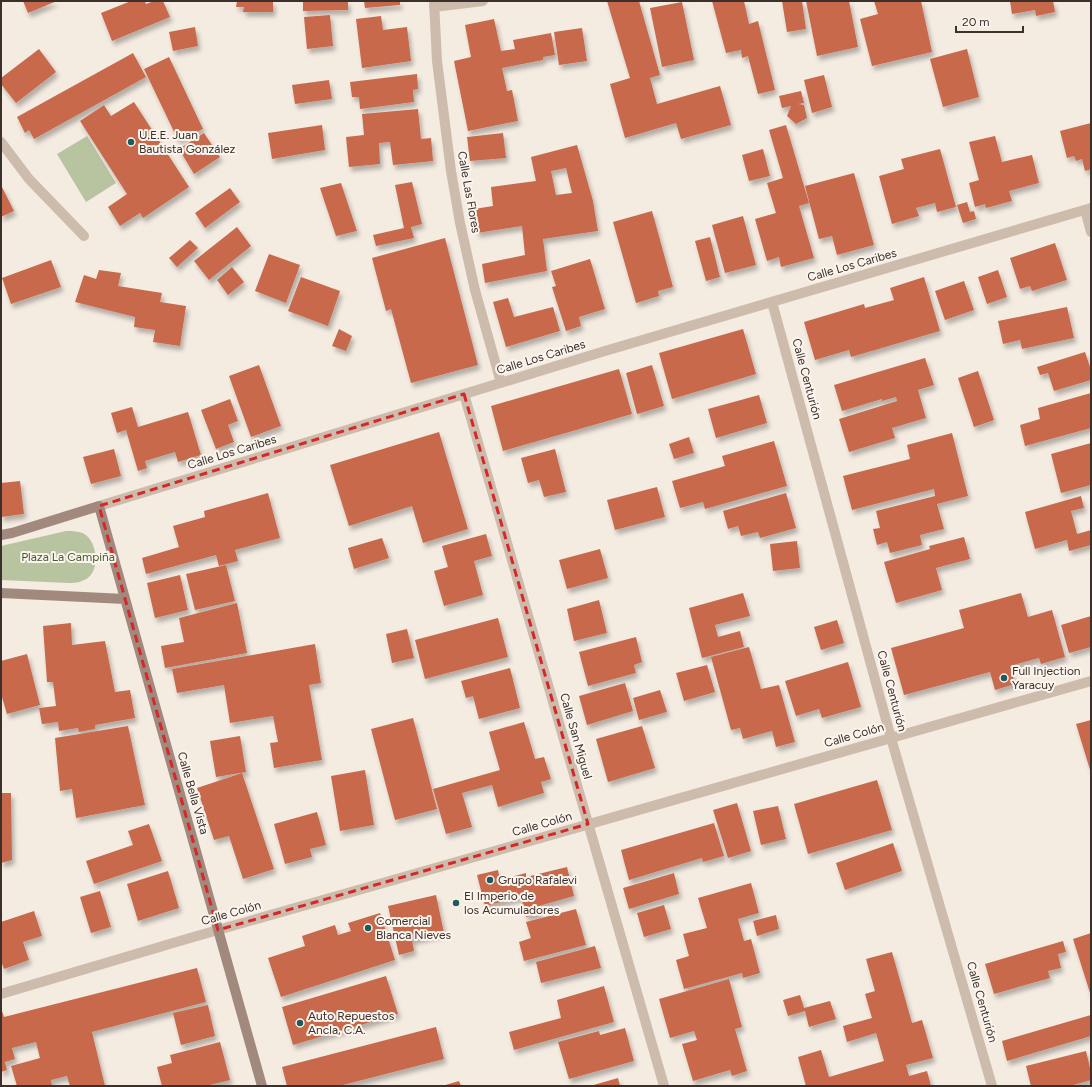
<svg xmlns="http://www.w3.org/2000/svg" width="1092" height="1087" font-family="Figtree,sans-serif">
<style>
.green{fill:#b8c4a0}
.building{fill:#c8694b;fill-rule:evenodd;filter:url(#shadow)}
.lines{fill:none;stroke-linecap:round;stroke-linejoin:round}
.street{stroke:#cdbbac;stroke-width:10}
.secondary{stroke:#a18a7d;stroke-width:10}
.marked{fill:none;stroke:#d62828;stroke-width:3;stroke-dasharray:8 5;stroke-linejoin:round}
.poi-dot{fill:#1f5a5e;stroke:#fbf5ee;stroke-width:1.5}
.labels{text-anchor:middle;stroke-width:4;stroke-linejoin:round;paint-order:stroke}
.poi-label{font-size:12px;fill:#3b302b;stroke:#fbf5ee;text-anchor:start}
.street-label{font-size:12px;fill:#3b302b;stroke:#fbf5ee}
.park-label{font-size:12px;fill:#4a5a2e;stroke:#fbf5ee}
</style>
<defs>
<filter id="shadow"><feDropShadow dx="2.5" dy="4.5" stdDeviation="2" flood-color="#0004"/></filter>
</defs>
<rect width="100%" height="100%" fill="#f4ebe1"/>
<path class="green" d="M87 136 116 183 86 202 57 154Z
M66 531C72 531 82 531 87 536 97 545 99 568 89 577 83 582 76 583 69 583L1 580V546Z"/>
<path class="building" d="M23 1H57L28 13Z
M131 1H145L146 4 154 1H163L170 17 112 41 101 13Z
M237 1H273V12H243L244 7H236Z
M303 1H348V10L303 11Z
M364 1H400V5L365 8Z
M607 1H639L660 75 650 78 657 104 720 86 731 125 681 139 676 123 625 138 610 84 630 78Z
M712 1H744L749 24 758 21 775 90 758 94 748 56 742 58 741 50 726 53Z
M782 1H802L806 29 787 32Z
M806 1H849L858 47 817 56Z
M874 1H921L932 52 872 66 860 19 878 14Z
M1010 1H1053L1055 12 1036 16 1035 10 1012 14Z
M682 2 694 60 662 67 650 8Z
M330 15 333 46 307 49 304 17Z
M381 16 383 30 407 27 411 61 362 68 356 19Z
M494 19 501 51 515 49 513 40 551 33 555 55 543 57V60L502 68 507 91 512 90 518 121 468 131 454 61 471 57 465 25Z
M195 27 198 46 173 51 169 32Z
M582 28 587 61 559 65 554 32Z
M39 49 56 72 16 103 1 84V78Z
M967 49 979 97 943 107 930 59Z
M133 53 146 77 34 139 29 130 25 133 17 117Z
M169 57 203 129 178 140 144 69Z
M417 74 418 89 413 90 414 102 360 109 359 97H352L350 82Z
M824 75 832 107 812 113 804 80Z
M329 80 332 99 295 104 292 85Z
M801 91 804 103 798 104 804 105 807 118 796 124 787 116 791 106 782 108 779 96Z
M134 102 189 187 143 218 140 213 120 226 108 207 127 194 80 121 104 105 111 116Z
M418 109 421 139 431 138 433 161 393 165 390 142 379 143 380 164 349 167 346 137 364 135 362 114Z
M1091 123V169L1085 171 1082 159 1076 161 1074 156 1067 158 1060 131Z
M322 125 325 150 272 159 268 133Z
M786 125 809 203 799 206 814 258 781 267 779 257 767 261 755 219 776 213 767 183 783 178 769 130Z
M204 133 220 157 194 174 179 149Z
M503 133 506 158 470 161 467 137Z
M995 136 1002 162 1032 155 1039 183 1009 191 1012 201 986 208 985 204 975 207 969 183 979 180 969 142Z
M577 145 593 201 598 231 543 239 547 271 485 283 482 264 525 255 522 226 477 233 474 209 493 206 491 187 536 181 531 157ZM566 168 572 193 556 195 551 171Z
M763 149 770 176 749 181 742 155Z
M940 149 956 207 937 212 935 203 916 208 919 216 892 224 879 176 904 169 901 159Z
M854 173 874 245 837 255 832 236 819 239 805 186Z
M412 182 422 224 411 227 414 238 376 246 373 235 404 228 395 185Z
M341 183 357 231 336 236 320 188Z
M1 185 14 211 1 217Z
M230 188 240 202 205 228 195 213Z
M967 202 970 212 974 211 976 219 963 223 957 205Z
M652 211 673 287 658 291 659 296 636 303 613 222Z
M743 216 756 265 725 273 712 225Z
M237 227 251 246 209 280 194 261Z
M710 237 720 277 706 281 695 241Z
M445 238 478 365 411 383 391 309 386 311 372 258Z
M190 240 198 248 177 267 169 258Z
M1055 243 1067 280 1032 291 1030 286 1020 289 1010 258Z
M269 254 300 265 286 303 255 291Z
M590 259 605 309 579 317 581 326 566 331 552 287 556 286 551 271Z
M51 260 61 287 11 304 2 278Z
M232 267 244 282 228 295 217 280Z
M99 270 121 273 118 286 162 293 160 302 186 306 180 346 153 342 155 330 134 327 135 317 75 302 84 275 96 279Z
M998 270 1007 297 987 304 978 277Z
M301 277 340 291 328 326 288 311Z
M924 277 940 331 851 357 849 350 815 360 804 322 864 304 865 308 894 300 890 288Z
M964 281 974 310 945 320 935 291Z
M508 298 514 317 553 307 560 331 506 347 493 302Z
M1067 307 1074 338 1022 349 1020 340 1003 344 998 321Z
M339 329 352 336 346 351 332 346Z
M743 329 756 374 672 399 659 353Z
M1085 352 1091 370V380L1054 391 1048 373 1040 375 1037 367Z
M925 358 934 385 918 390 926 418 892 428 895 438 849 452 839 419 897 401 896 397 882 401V399L842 411 834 385Z
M259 365 281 426 251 437 229 376Z
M652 365 664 406 637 414 626 373Z
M619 369 632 414 503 451 491 406Z
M978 371 994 420 974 427 958 378Z
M1091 393V428L1025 446 1020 425 1040 419 1038 408Z
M759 395 767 423 716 438 708 409Z
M230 399 238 421 228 425 234 442 216 449 201 410Z
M132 407 138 427 188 412 201 455 178 462 175 452 145 461 147 468 138 471 126 430 117 433 111 413Z
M439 432 468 529 423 543 412 506 349 526 330 465Z
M952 433 968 496 937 504 944 529 920 535 922 545 890 553 887 542 877 545 873 529 880 528 876 511 935 496 934 489 852 510 843 476 910 459 907 445Z
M689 437 694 453 674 459 669 444Z
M774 441 787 486 705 509 703 502 680 508 672 481 725 466 722 456Z
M1091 443V485L1061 493 1051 454Z
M114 449 121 476 91 484 83 457Z
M555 449 566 492 544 497 539 480 528 483 521 458Z
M20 481 24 514 1 517V483Z
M657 487 665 517 615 530 607 500Z
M268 493 280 538 235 550 238 561 219 566 216 555 146 574 142 558 179 547 173 526 205 517 204 511Z
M786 493 796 528 760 538 758 532 741 536 738 526 728 529 723 511Z
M1081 496 1084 508 1071 511 1077 534 1091 530V545L1069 551 1067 540 1035 549 1025 512Z
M486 534 492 556 474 561 483 595 444 606 434 571 448 567 442 546Z
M964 537 970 559 936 568 942 590 896 603 884 562 930 549 929 546Z
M382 538 389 558 354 569 348 548Z
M797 541 800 568 773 571 770 544Z
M600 549 608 578 567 589 559 560Z
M226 565 235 601 195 610 186 574Z
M180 575 188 610 155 618 147 583Z
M743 593 750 616 715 625 718 637 740 631 744 647 702 658 689 608Z
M1021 593 1028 617 1052 610 1065 657 1041 664 1039 658 1010 666 1015 684 995 690 990 672 904 695 891 648 964 628 959 610Z
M599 600 607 633 574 641 567 609Z
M237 603 247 653 165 668 161 646 184 642 179 618Z
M1091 616V647L1069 653 1061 625Z
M498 618 508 657 425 679 415 640Z
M837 620 844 643 821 650 814 627Z
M71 623 72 645 105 641 115 692 130 690 135 718 95 725V729L79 732 78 728 59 731 58 722 42 724 39 708 56 706 53 682H47L43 626Z
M407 629 414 658 392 663 386 634Z
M636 637 642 662 634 665 636 673 588 686 579 652Z
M315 644 321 683 309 685 322 760 274 768 270 743 278 742 273 716 230 723 224 685 177 693 172 669Z
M749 647 761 689 779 685 795 742 776 747 772 731 743 739 740 728 731 730 711 657Z
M27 654 40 705 7 714 1 694V661Z
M848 662 861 707 822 718 819 709 796 716 785 681Z
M707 665 715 692 684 701 676 673Z
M510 668 520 708 479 719 473 696 466 698 461 681Z
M625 683 633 711 587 725 579 696Z
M660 690 667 712 639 720 633 698Z
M413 718 437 809 395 820 371 729Z
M1091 720V773L1076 724Z
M524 722 535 759 544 757 551 779 541 782 544 793 498 807 492 785 462 793 472 827 446 834 433 789 500 770 489 732Z
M128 726 145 805 76 818 72 789 60 791 55 738Z
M642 726 655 768 608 782 596 739Z
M240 736 246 772 216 777 210 741Z
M365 770 374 825 340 831 331 776Z
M242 773 274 869 243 879 229 836 214 840 197 788Z
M877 780 892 830 808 854 794 804Z
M1 793H11L12 860 1 863Z
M737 803 751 851 728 858 713 810Z
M778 806 786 839 761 845 753 811Z
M317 812 326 845 310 849 312 857 285 864 274 824Z
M714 823 724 856 703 862 702 858 629 880 621 850Z
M149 824 162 861 94 884 86 861 133 845 128 831Z
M893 843 902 871 845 890 836 863Z
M567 867 574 896 539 906 541 914 526 917 521 897 485 906 477 875 498 870 500 880 526 873V877Z
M168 871 179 908 138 921 127 884Z
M674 873 679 894 629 909 623 888Z
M751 883 759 913 738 919 744 941 751 939 760 973 743 978 742 973 684 989 676 960 689 956 683 934 707 928 698 898Z
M100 891 111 927 91 933 80 897Z
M436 895 444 933 412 940 414 951 399 955 388 906Z
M664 905 671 929 644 937 637 913Z
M576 909 586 945 524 961 519 942 531 938 526 922Z
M34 911 42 936 23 942 29 960 4 969 1 961V922Z
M380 913 395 960 281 997 268 958 305 946 302 936 335 925 338 935 351 931 348 923Z
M776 915 779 929 757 936 753 921Z
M1091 933V996L1073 939Z
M1063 941 1066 952 1058 954 1061 968 1048 971 1050 978 994 994 985 964Z
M595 946 601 968 541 983 536 962Z
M892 952 912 1023 922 1020 933 1058 906 1065 909 1076 927 1071 931 1086H806L798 1057 821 1050 829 1077 884 1061 876 1033 847 1042 843 1026 872 1018 865 994 875 991 866 959Z
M197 968 206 1002 92 1032 105 1086H70L67 1076 51 1080 52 1086H17L11 1066 40 1058 36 1042 12 1048 15 1059 5 1062 7 1070 1 1072V1011H2L4 1017Z
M386 976 398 1014 293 1045 282 1007Z
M729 979 742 1027 735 1029 747 1071 732 1076 730 1070 693 1081 682 1044 697 1040 694 1031 670 1038 659 999Z
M604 986 614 1022 514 1050 509 1032 561 1018 557 1000Z
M800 995 804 1008 830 1001 836 1019 809 1027 805 1011 788 1016 783 1000Z
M208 1005 215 1036 181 1045 173 1013Z
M1091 1015V1036L1007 1061 1002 1041Z
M436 1027 444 1059 339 1086H287L282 1067Z
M625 1028 634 1061 569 1079 558 1042 599 1031 600 1035Z
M220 1042 230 1080 206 1086H162L157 1067 172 1063 170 1055Z
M1086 1051 1091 1072V1080L1070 1086H1031L1026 1066Z
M618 1078 620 1086H590Z
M459 1081 461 1086H442Z"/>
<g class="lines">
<path class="street" d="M434 1 437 61 451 171 460 223 475 290 501 383
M434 7 483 1
M1 142 29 179 84 236
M1085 210 1091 232
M772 302 891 738 992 1086
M464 394 664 1086
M99 506 605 351 1091 208
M1 994 190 938 1091 681"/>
<path class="secondary" d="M1 535 12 533 99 506 262 1086
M1 593 125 599"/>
</g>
<path class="marked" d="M464 394 588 824 218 930 99 506Z"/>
<g class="poi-dot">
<circle cx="131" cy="142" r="4"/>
<circle cx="1004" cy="678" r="4"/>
<circle cx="490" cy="880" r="4"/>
<circle cx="456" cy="903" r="4"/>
<circle cx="368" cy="928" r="4"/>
<circle cx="300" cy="1023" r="4"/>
</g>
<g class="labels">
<g class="poi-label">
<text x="139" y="139">U.E.E. Juan<tspan x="139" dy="14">Bautista González</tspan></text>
<text x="1012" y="675">Full Injection<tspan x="1012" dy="14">Yaracuy</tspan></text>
<text x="498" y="884">Grupo Rafalevi</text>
<text x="464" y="900">El Imperio de<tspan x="464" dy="14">los Acumuladores</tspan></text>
<text x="376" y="925">Comercial<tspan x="376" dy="14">Blanca Nieves</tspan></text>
<text x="308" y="1020">Auto Repuestos<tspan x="308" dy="14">Ancla, C.A.</tspan></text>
</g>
<g class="street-label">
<text transform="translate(469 192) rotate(80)" y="4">Calle Las Flores</text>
<text transform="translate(852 265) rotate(-16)" y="4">Calle Los Caribes</text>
<text transform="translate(541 357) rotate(-17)" y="4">Calle Los Caribes</text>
<text transform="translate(807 379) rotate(75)" y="4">Calle Centurión</text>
<text transform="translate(232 452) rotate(-17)" y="4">Calle Los Caribes</text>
<text transform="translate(892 691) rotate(75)" y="4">Calle Centurión</text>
<text transform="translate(854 735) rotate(-16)" y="4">Calle Colón</text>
<text transform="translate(576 736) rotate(74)" y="4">Calle San Miguel</text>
<text transform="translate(193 793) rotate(74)" y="4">Calle Bella Vista</text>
<text transform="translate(542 824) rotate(-16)" y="4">Calle Colón</text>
<text transform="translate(231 913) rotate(-16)" y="4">Calle Colón</text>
<text transform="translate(982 1002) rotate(74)" y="4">Calle Centurión</text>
</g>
<g class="park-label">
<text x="68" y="561">Plaza La Campiña</text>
</g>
</g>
<rect width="1092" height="1087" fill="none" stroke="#3b302b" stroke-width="4"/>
<path d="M956 26v6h67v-6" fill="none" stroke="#3b302b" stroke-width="2"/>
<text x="962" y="26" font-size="12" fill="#3b302b" stroke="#fbf5ee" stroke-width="3" paint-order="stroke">20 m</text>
</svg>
